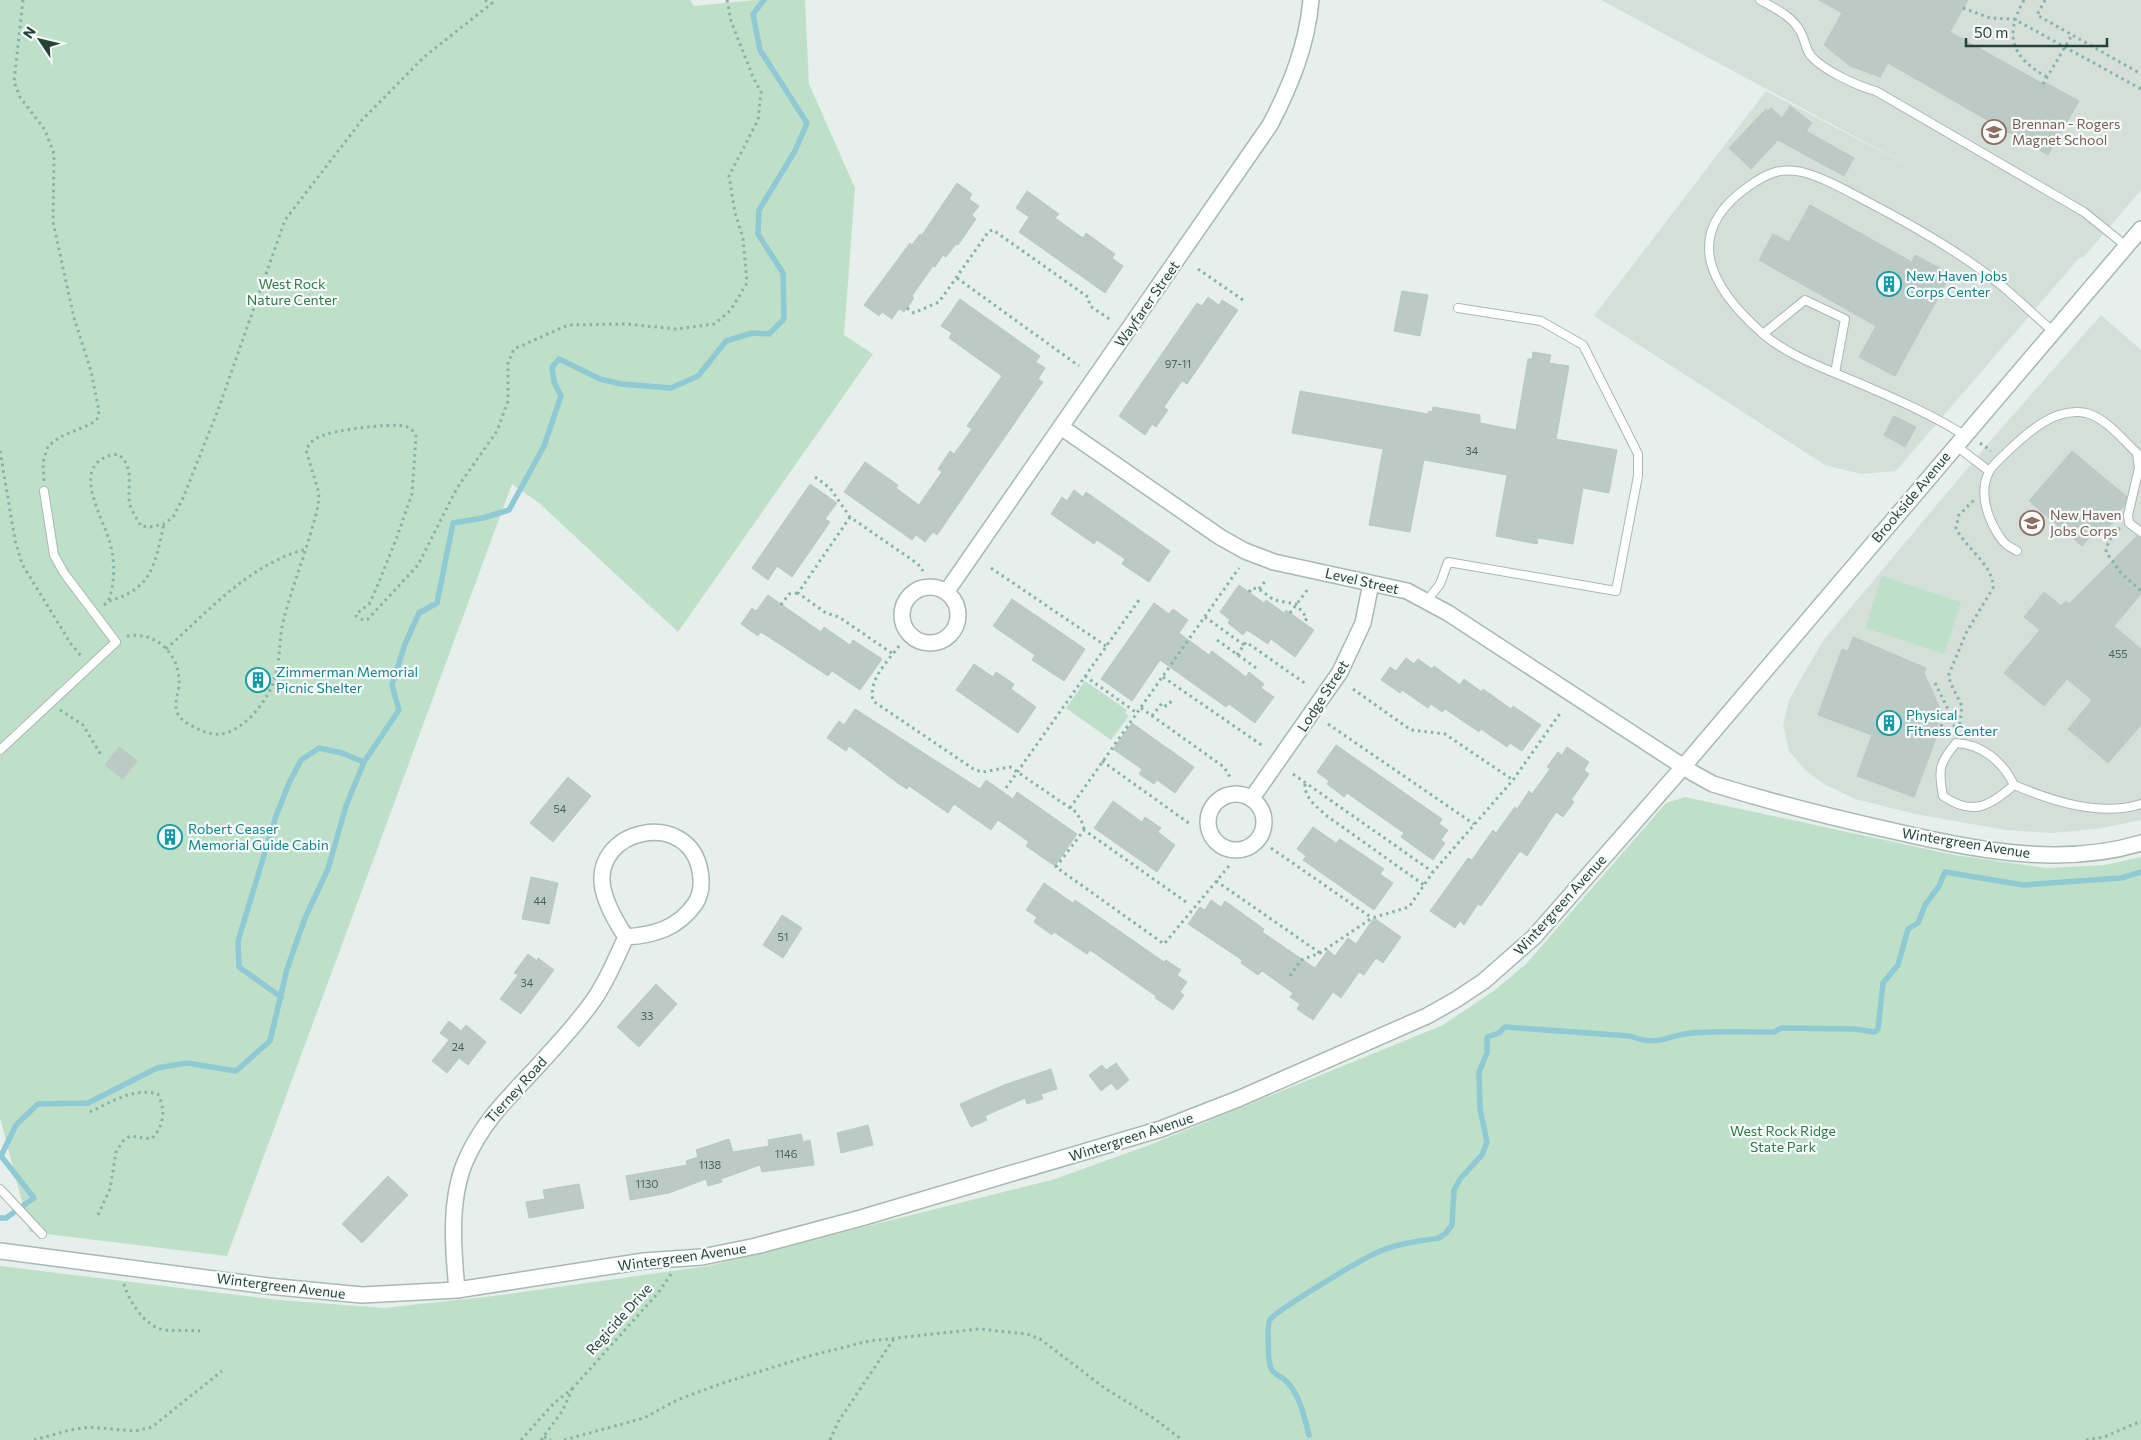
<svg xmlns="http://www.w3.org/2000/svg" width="2141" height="1440" font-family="Commissioner,sans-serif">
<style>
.built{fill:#d4dfda}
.green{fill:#bfe0c8}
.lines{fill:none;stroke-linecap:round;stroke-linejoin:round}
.stream{stroke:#8ec9d4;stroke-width:5.5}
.building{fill:#bbcac4;stroke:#b8c9c2}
.lane-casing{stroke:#a8b8b2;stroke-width:10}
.street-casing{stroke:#a8b8b2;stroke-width:18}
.path{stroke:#86b3a5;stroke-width:3;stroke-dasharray:2.5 4;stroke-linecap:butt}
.lane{stroke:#fff;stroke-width:8}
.street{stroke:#fff;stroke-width:15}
.labels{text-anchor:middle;stroke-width:4.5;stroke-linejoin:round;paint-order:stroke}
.number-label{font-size:11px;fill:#4a645c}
.education-label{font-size:14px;fill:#785e54;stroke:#f7fbf9;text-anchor:start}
.culture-label{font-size:14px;fill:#0d838f;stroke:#f7fbf9;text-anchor:start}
.park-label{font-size:14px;fill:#2d7a4b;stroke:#f7fbf9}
.street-label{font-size:14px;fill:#24423a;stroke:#f7fbf9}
</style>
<rect width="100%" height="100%" fill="#e6efeb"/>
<path class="built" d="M1601 0H2141V190L2083 258 2080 257 1896 471 1861 474 1825 465 1594 316 1766 91 1930 177Z
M2101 315 2141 350V820L2097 829 2051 833 2006 830 1915 814 1855 799 1824 784 1805 770 1789 751 1783 725 1789 700 1822 642 1991 440Z"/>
<path class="green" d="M0 0H690L694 6 755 0H805L809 84 855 188 844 335 873 354 678 632 539 503 512 484 227 1256 30 1232 0 1118Z
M1882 576 1961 602 1944 654 1865 628Z
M1085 681 1127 710 1125 713 1129 716 1111 740 1066 708Z
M1685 797 1954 855 2047 868 2105 865 2141 857V1440H0V1266L279 1300 384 1308 493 1296 708 1266 1055 1179 1152 1144 1443 1025 1495 990 1526 964 1666 803Z"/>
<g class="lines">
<path class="stream" d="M281 997 239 967 238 941 276 816 289 783 301 760 319 748 342 753 364 762
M0 1218H6L34 1198 1 1156 16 1125 38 1104 88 1103 157 1068 187 1063 236 1071 270 1041 287 969 305 918 328 869 346 806 364 762 399 710 392 685 405 644 419 613 437 603 453 523 483 518 509 510 544 446 561 396 554 382 552 367 559 359 600 379 621 384 671 388 698 376 726 341 752 333 769 334 784 319 783 273 758 234 759 210 795 151 807 123 760 50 753 14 764 0
M1309 1435C1304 1416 1300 1394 1285 1380 1278 1374 1272 1374 1270 1365 1268 1359 1267 1323 1270 1320 1275 1311 1362 1259 1376 1253 1395 1244 1418 1241 1439 1238L1446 1233 1452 1225 1454 1190 1460 1179 1482 1155 1487 1142 1480 1109 1479 1072 1487 1053V1037L1499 1033 1505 1027 1630 1036C1659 1047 1664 1036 1691 1033 1719 1031 1747 1032 1774 1032L1781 1028 1854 1029 1874 1032 1878 1029 1883 983 1898 965 1908 929 1918 923 1925 905 1939 886 1945 872 2023 885 2121 878 2141 872"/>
</g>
<path class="building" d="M1819 0H1968L1950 32 2045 85 2046 83 2079 101 2048 155 1888 63 1880 77 1850 66 1824 45 1842 13Z
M1790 106 1812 123 1806 131 1854 158 1844 176 1778 140 1751 169 1729 148 1766 109 1768 111 1771 108 1782 118Z
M957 183 972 194 969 199 979 206 972 215 976 219 958 245 956 244 946 257 943 255 935 267 933 266 912 296 914 298 904 312 899 309 892 319 882 312 879 316 864 305 910 243 912 245 920 234 922 235Z
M1027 191 1059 214 1055 218 1083 238 1086 233 1115 254 1112 258 1123 266 1105 293 1019 232 1029 217 1016 208Z
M1810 205 1912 262 1915 255 1951 274 1895 376 1859 357 1876 326 1759 260 1773 234 1789 242Z
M1402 291 1428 295 1420 336 1394 331Z
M1208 297 1219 305 1222 300 1238 310 1187 384 1182 381 1164 407 1168 410 1156 427 1152 424 1145 435 1119 416 1197 303 1202 306Z
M960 299 1040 356 1036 362 1045 368 1038 379 1043 382 1038 389 937 535 933 532 925 542 916 535 912 540 844 492 865 462 898 485 896 488 919 505 942 472 938 469 950 451 954 454 972 429 967 426 1002 376 949 338 952 333 941 326Z
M1533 352 1551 355 1549 363 1569 366 1556 439 1617 450 1609 493 1583 488 1573 544 1538 538 1537 544 1496 536 1507 475 1424 460 1410 532 1369 525 1383 449 1292 433 1300 391 1428 414 1429 411 1432 412 1433 407 1480 415V423L1516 430 1528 359H1532Z
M1894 416 1916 427 1905 447 1884 435Z
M2072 451 2127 497 2124 506 2112 519 2114 521 2105 531 2098 528 2082 546 2029 501Z
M810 484 837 503 825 519 830 522 792 577 777 566 768 580 752 568Z
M1074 490 1083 497 1086 492 1170 551 1149 582 1122 564 1125 559 1097 540 1094 544 1051 514 1062 497 1067 501Z
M2137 536 2141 538V594L2114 626 2141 649V725L2108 763 2068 729 2092 700 2067 679 2044 706 2004 673 2040 630 2024 617 2044 592 2061 606 2066 601 2069 604Z
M1239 585 1264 603 1266 600 1284 613 1286 610 1314 630 1295 657 1271 639 1268 644 1247 630 1243 635 1228 623 1230 620 1220 612Z
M768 595 821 632 824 627 850 645 853 640 882 659 860 690 832 671 828 676 761 632 758 636 741 624 752 608 756 611Z
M1012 599 1085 649 1064 681 1032 660 1035 655 993 626Z
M1154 603 1169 614 1173 609 1188 620 1179 633 1209 655 1212 651 1246 677 1249 672 1264 684 1261 688 1274 697 1255 723 1229 704 1226 707 1160 660 1132 701 1101 679Z
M1853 637 1926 668 1924 673 1942 713 1935 732 1938 733 1914 797 1857 776 1872 735 1818 715 1842 649 1848 651Z
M1406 658 1414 664 1418 659 1432 669 1434 666 1460 685 1464 679 1482 692 1483 689 1511 709 1513 706 1541 725 1522 751 1510 743 1507 747 1481 729 1479 732 1445 709 1442 712 1431 704 1428 708 1402 690 1400 693 1381 680 1390 667 1396 671Z
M974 664 993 677 996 672 1014 684 1011 689 1036 707 1018 733 956 690Z
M251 670 270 675 265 691 247 685Z
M855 709 980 789 986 780 1013 799 1017 792 1077 834 1055 866 1026 846 1029 842 998 820 991 830 954 804 948 813 909 786 907 789 899 784 849 746 846 751 827 738 839 721 844 725Z
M1132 723 1194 767 1175 793 1157 780 1154 784 1139 774 1142 769 1113 749Z
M1336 745 1442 819 1439 824 1448 830 1441 840 1445 843 1433 860 1401 837 1404 833 1347 793 1344 797 1327 784 1329 781 1317 772Z
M119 747 137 761 123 779 105 765Z
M1567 747 1589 762 1584 770 1589 774 1571 800 1574 802 1563 817 1556 812 1527 856 1520 851 1481 906 1478 904 1464 925 1460 921 1455 928 1430 911 1468 858 1472 860 1493 830 1496 833 1515 807 1517 809 1529 791 1532 794 1550 769 1547 767 1558 752 1562 755Z
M568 777 591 796 553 842 530 823Z
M1113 801 1142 822 1145 817 1161 828 1158 832 1175 845 1157 872 1094 828Z
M165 825 183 836 175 850 157 838Z
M1313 827 1336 843 1340 839 1384 869 1380 874 1393 883 1374 910 1303 860 1306 856 1297 849Z
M531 877 558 883 549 924 522 919Z
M1044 883 1073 903 1075 900 1164 962 1166 960 1181 970 1177 975 1187 982 1180 992 1184 995 1173 1010 1155 998 1156 996 1090 950 1087 954 1054 932 1052 935 1034 922 1037 917 1026 910Z
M1211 900 1221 907 1225 901 1264 929 1262 932 1315 968 1328 950 1335 956 1348 938 1356 944 1374 918 1401 937 1383 963 1376 958 1364 975 1359 972 1341 998 1333 992 1313 1020 1297 1009 1300 1004 1290 997 1293 993 1262 971 1258 975 1241 963 1242 960 1188 924 1200 907 1205 910Z
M782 915 802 928 783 958 763 945Z
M528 954 537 961 538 958 554 970 521 1014 500 999 518 975 514 973Z
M656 984 677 1004 639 1047 617 1027Z
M449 1021 461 1031 466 1025 486 1042 468 1065 459 1058 447 1073 432 1061 449 1040 440 1033Z
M1116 1063 1129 1080 1117 1090 1111 1083 1101 1091 1089 1075 1102 1065 1106 1070Z
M1051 1069 1057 1089 1041 1094 1043 1099 1027 1104 1025 1098 985 1116 987 1120 971 1127 960 1104 1004 1085Z
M868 1125 873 1145 841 1153 837 1133Z
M801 1134 803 1142 810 1140 814 1165 762 1172 760 1165 721 1179 722 1182 708 1186 706 1179 669 1193 630 1200 626 1176 687 1165 686 1161 698 1157 696 1150 729 1139 733 1152 769 1146 768 1140Z
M388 1176 408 1195 362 1243 342 1224Z
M579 1184 584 1208 529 1218 526 1202 545 1199 543 1190Z"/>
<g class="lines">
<defs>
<path id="lane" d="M1760 0C1774 8 1792 16 1800 31 1805 39 1805 48 1811 56 1823 70 1857 86 1876 91L2084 212 2126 246
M1763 334 1805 300 1845 319 1835 373
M1964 435C1929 413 1891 397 1854 381 1823 368 1787 355 1762 333 1711 288 1680 234 1749 186 1766 174 1780 167 1802 172 1825 178 1847 191 1868 202 1914 226 1962 253 2002 286 2020 301 2036 317 2054 332
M1955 445 1989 471
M2017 551C2012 548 2005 545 2002 540 1988 521 1978 493 1989 472 1993 464 2001 458 2007 452 2028 432 2055 407 2086 413 2106 418 2123 440 2137 453L2139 468 2128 515 2129 523 2141 532
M1426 602 1440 584 1448 562 1616 591 1638 476V454L1583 345 1541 321 1458 308
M0 750 116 642 64 573 54 555 44 491
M2014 785C1989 807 1972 816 1943 796 1938 770 1939 763 1956 743 1982 744 2003 762 2014 785 2052 801 2100 817 2141 804
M0 1189 42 1234"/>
<path id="street" d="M1061 427 1220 537 1245 551 1274 562 1407 591 1448 613 1693 773 1713 784C1771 802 1830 817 1889 830 1972 849 2059 868 2141 843
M902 615a28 28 0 1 1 56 0a28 28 0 1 1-56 0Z
M947 591 1270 125C1291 85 1307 45 1311 0
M1208 822a28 28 0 1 1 56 0a28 28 0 1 1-56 0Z
M1252 798 1340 672 1363 623 1371 583
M0 1251 268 1286 362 1295 457 1290 644 1261 702 1257 756 1246 861 1218 1161 1129 1238 1099 1427 1016 1457 999 1484 981 1534 937 1683 767 2141 229
M457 1290C453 1249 449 1201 465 1162 485 1116 514 1093 546 1057 563 1038 581 1019 595 998 608 979 616 958 626 937 655 935 678 928 695 904 702 894 702 882 700 871 689 808 591 828 603 889 607 907 616 922 626 937"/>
</defs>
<use href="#lane" class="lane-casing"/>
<use href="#street" class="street-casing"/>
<path class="path" d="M23 0 14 82 20 97 45 130 54 154 53 222 74 318 91 371 99 411 98 418 91 424 60 437 48 446 43 462 44 481
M485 0 491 4
M2024 0C2004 36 2011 57 2047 77
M2045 0 2037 15 2141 74
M1963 8 1990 18 2014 19 2141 89
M2043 84 2072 35
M1198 269 1243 300
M957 278 1079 366
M907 308 914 313 939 302 989 231 993 230 1088 297 1090 306 1111 320
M1980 443 1991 451
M0 451 15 540 22 564 71 644 82 657
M815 477 830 488 850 517 918 564 923 571
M850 517 798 593 826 613 839 617 893 654
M2120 528C2112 534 2107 543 2106 552L2121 573 2141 591
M991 568 1106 646
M1259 589 1267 579
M1249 592 1252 588 1259 589 1274 600 1296 604 1307 618 1304 623
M109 601C153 589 155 563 164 524
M104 605C110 600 110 596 112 588 115 573 114 558 110 543 103 516 66 461 118 454 136 468 126 487 130 505 132 512 138 520 141 526L150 527 164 524 173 517 183 498 218 410 285 220 362 120 424 57 496 0
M781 605 789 594 798 593
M1290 613 1308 589
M1205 617 1244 645
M127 636C157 631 181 655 179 686 178 694 174 703 177 712 179 720 192 726 200 730 207 733 218 736 226 733 244 727 260 709 269 692 281 670 278 646 283 622 293 583 309 545 318 506L319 493 306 450C309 444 312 440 319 437 332 430 390 423 405 426 410 428 414 431 416 436L412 494 397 537 374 594 369 604 356 614V616L363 620 368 619 418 565 457 488 497 431 508 401V363L514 349 568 325 626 324 677 329 714 324 730 311 747 283 743 238 735 213 729 176 758 120 761 92 753 77 731 21 727 0
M1217 640 1259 670
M899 646C887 662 868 680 873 701L975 770 983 772 1010 767 1076 812 1083 824 1084 830
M166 649C210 610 248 565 306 549
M1237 655 1246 642 1306 684
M1085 676 1137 713
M1163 677 1263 746
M1935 683 1948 709 1940 729 1944 731 1960 723 1962 706 1950 682 1949 674 1966 633 1993 588C1994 565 1965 548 1956 528L1959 515 1974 500
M1353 689 1411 730 1445 734 1513 780
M1141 708 1224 767 1230 777
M60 710 83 725 101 755
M1152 716 1162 703 1166 706 1173 700
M1328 724 1474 824
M1102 761 1190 824
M1293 774 1433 872
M1305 784C1304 798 1318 808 1327 816L1424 885
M1006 788 1139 600
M1070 808 1239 568
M1271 848 1372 918
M1216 881 1320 953
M1186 902 1084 830 1056 867 1164 944 1229 866
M1290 976 1301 960 1320 953 1372 918 1409 907 1433 872 1513 780 1561 712
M90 1112C111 1102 134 1087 158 1094 166 1110 164 1127 151 1139L130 1136 123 1141 116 1152 110 1189 97 1217
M124 1284C129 1301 144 1326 164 1330 176 1331 188 1330 200 1331
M572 1389 658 1293 671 1274
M544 1437 551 1440
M34 1440 70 1430 89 1427 135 1431 152 1427 222 1371
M521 1440 554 1403 572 1389 563 1410 541 1440
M564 1440 644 1418 677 1400 720 1384 809 1356 869 1341 979 1329 1027 1334 1040 1339 1106 1389 1155 1419 1182 1440
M830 1440 838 1422 895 1337
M2086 1440 2104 1437 2141 1421"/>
<use href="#lane" class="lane"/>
<use href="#street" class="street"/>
</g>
<defs>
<symbol id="school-ring" viewBox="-11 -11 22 22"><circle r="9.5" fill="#f7fbf9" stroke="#8d6e63" stroke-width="1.5"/><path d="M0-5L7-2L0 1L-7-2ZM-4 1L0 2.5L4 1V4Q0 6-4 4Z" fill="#8d6e63"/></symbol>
<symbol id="building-ring" viewBox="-11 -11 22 22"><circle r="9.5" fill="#f7fbf9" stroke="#0f9aa8" stroke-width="1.5"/><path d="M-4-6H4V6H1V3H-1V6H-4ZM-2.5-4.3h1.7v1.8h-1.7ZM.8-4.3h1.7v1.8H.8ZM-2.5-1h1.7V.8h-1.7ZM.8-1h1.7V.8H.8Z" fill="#0f9aa8"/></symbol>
</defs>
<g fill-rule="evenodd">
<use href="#school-ring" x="1980" y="118" width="28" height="28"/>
<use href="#building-ring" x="1875" y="270" width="28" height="28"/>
<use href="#school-ring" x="2018" y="509" width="28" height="28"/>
<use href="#building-ring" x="244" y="666" width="28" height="28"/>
<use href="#building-ring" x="1875" y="709" width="28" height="28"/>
<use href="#building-ring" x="156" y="823" width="28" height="28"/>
</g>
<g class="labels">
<g class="number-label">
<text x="1178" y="368">97-11</text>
<text x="1472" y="455">34</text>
<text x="2118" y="658">455</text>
<text x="560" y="813">54</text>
<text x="540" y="905">44</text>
<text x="783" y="941">51</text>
<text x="527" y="987">34</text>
<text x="647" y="1020">33</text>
<text x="458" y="1051">24</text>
<text x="786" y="1158">1146</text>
<text x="710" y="1169">1138</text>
<text x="647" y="1188">1130</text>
</g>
<g class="education-label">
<text x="2012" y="129">Brennan - Rogers<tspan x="2012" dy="16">Magnet School</tspan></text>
<text x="2050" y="520">New Haven<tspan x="2050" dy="16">Jobs Corps</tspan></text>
</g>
<g class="culture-label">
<text x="1906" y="281">New Haven Jobs<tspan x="1906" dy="16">Corps Center</tspan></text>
<text x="276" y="677">Zimmerman Memorial<tspan x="276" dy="16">Picnic Shelter</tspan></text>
<text x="1906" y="720">Physical<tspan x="1906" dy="16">Fitness Center</tspan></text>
<text x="188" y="834">Robert Ceaser<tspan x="188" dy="16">Memorial Guide Cabin</tspan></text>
</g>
<g class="park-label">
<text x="292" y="289">West Rock<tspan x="292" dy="16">Nature Center</tspan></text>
<text x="1783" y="1136">West Rock Ridge<tspan x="1783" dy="16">State Park</tspan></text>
</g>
<g class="street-label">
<text transform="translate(1147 304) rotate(-55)" y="5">Wayfarer Street</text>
<text transform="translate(1911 497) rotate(-50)" y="5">Brookside Avenue</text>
<text transform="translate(1362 581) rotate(13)" y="5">Level Street</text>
<text transform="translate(1323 696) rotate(-57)" y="5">Lodge Street</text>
<text transform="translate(1966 843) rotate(9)" y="5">Wintergreen Avenue</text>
<text transform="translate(1560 905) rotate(-48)" y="5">Wintergreen Avenue</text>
<text transform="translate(516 1090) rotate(-48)" y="5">Tierney Road</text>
<text transform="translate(1131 1137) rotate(-18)" y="5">Wintergreen Avenue</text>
<text transform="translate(682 1257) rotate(-8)" y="5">Wintergreen Avenue</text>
<text transform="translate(281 1286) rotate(7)" y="5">Wintergreen Avenue</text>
<text transform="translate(619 1319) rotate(-48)" y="5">Regicide Drive</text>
</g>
</g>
<g transform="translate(40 40) rotate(305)" stroke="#f7fbf9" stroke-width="4" paint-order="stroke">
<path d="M0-4L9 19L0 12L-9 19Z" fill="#24423a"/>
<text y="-8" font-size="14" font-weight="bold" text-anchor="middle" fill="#24423a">N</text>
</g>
<path d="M1966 38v8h141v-8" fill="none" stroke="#24423a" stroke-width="2.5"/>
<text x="1974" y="38" font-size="15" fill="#24423a" stroke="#f7fbf9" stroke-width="4" paint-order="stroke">50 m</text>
</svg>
